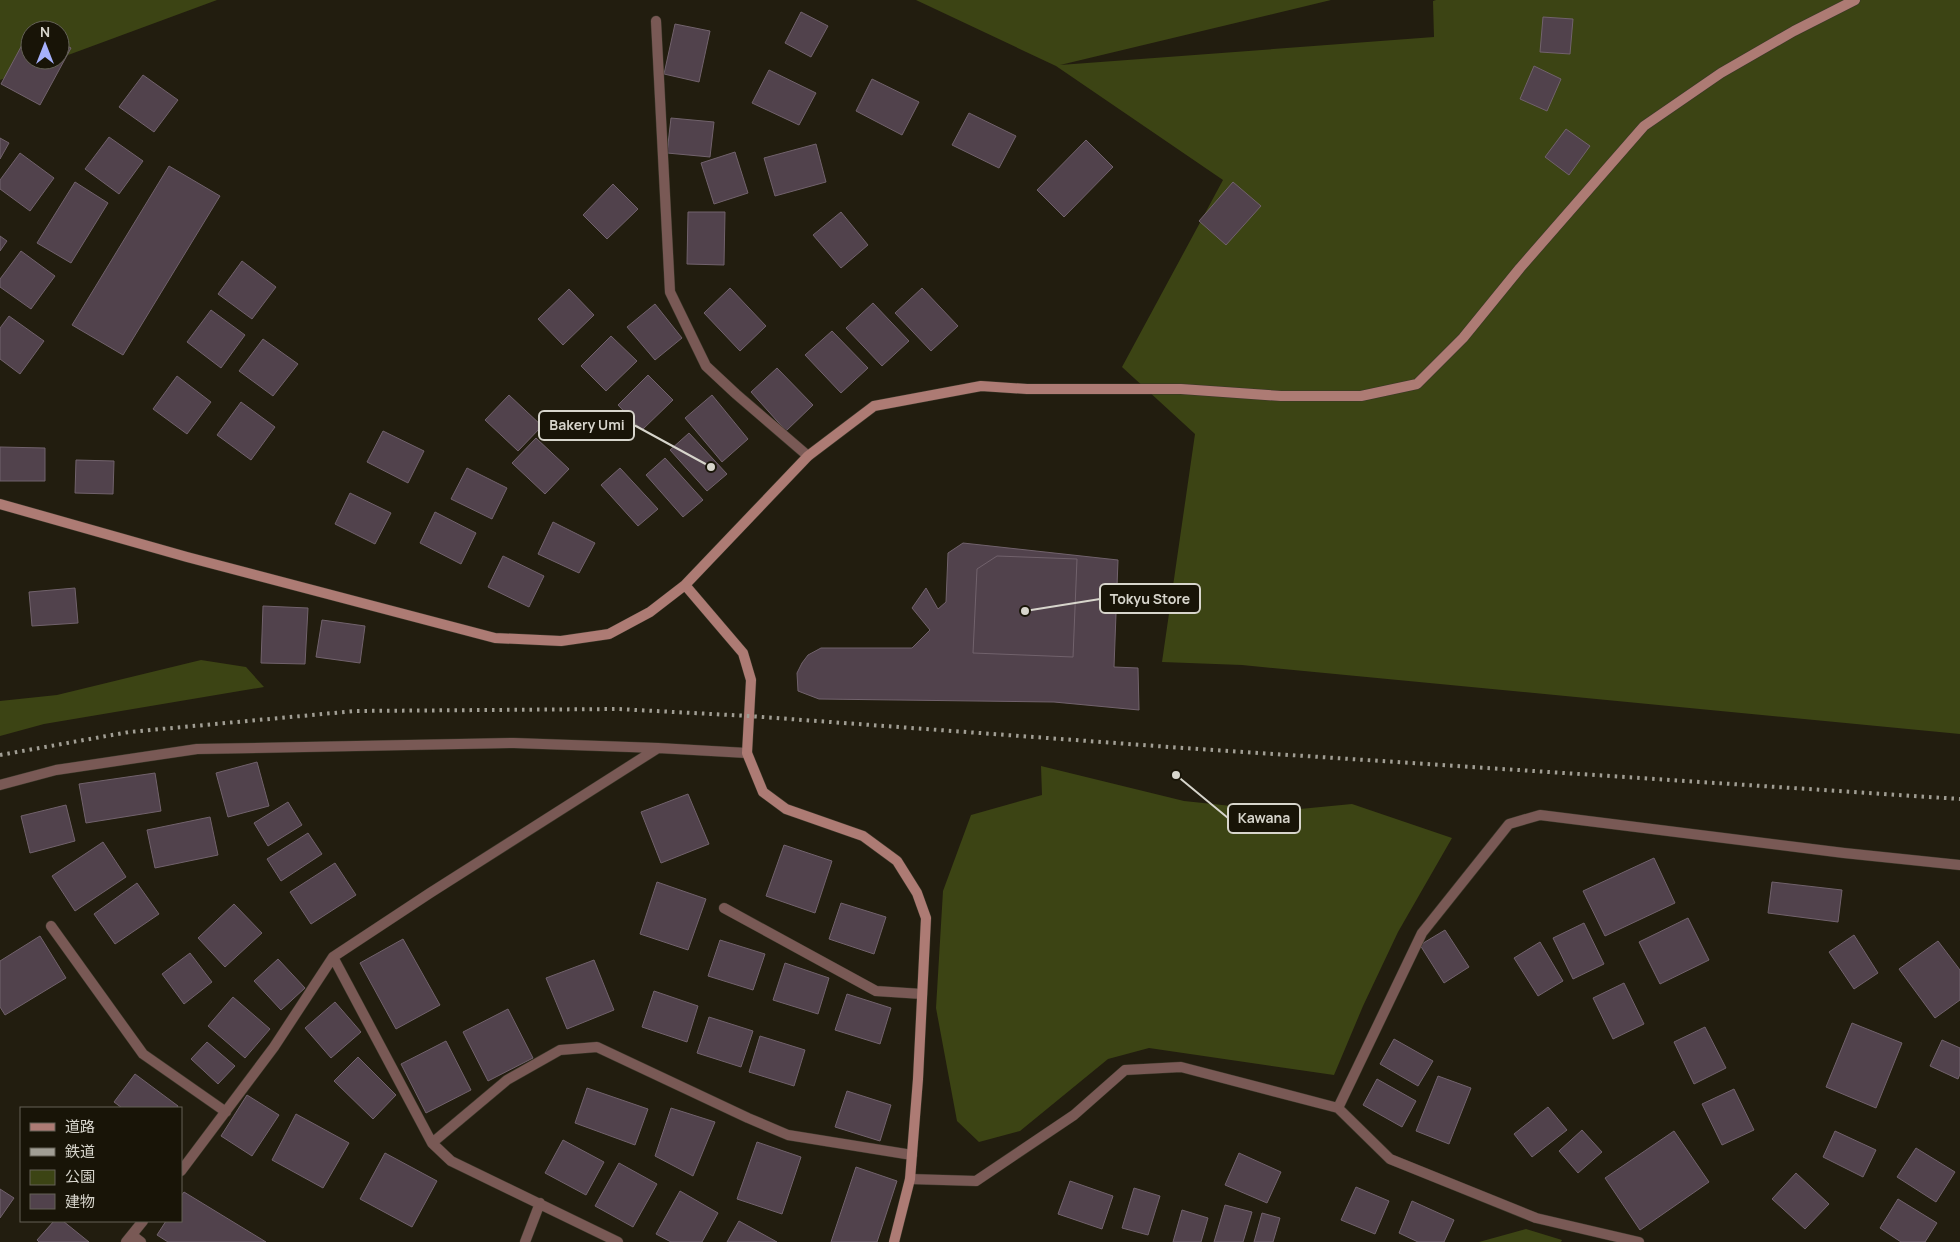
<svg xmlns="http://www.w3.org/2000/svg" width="1960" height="1242" font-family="Manrope,'Noto Sans JP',sans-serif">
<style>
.green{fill:#3c4414}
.building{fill:#51424c;stroke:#71626c}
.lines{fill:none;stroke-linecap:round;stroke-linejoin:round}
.street-casing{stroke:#3b3729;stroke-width:11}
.secondary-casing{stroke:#3b3729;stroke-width:11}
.street{stroke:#795955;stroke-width:10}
.secondary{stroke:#ad7b74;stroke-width:10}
.rail{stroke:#a19e94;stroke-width:4;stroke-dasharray:2.5 5;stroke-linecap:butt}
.leader{fill:none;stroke:#d7d5cc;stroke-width:2}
.callout-dot{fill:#d7d5cc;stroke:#181407;stroke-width:2}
.callout{fill:#181407;stroke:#d7d5cc;stroke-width:2}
.callout-label{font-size:14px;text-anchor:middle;font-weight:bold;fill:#d7d5cc}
</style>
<rect width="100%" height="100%" fill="#221d0f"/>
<path class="green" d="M0 0H217L60 58V30H30V60H55L0 80Z
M916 0H1331L1060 65 1434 37 1433 1 1436 0H1960V734L1242 665 1162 662 1195 434 1122 367 1223 180 1056 66Z
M201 660 246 667 264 687 44 724 0 736V701L57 695Z
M1041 766 1184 801 1279 811 1352 804 1452 838 1398 932 1363 1006 1334 1075 1149 1048 1108 1059 1020 1131 979 1142 957 1121 936 1008 943 891 971 815 1042 795Z
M1526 1229 1562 1240 1561 1242H1479Z"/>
<path class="building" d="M801 12 828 26 811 57 785 43Z
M1543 17 1573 19 1570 54 1540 52Z
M675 24 710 31 699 82 664 74Z
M30 30V60H60V42L71 48 40 105 1 84Z
M1534 66 1561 79 1547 111 1520 99Z
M769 70 816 93 799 125 752 103Z
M143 75 178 100 154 132 119 107Z
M872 79 919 102 902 135 856 111Z
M969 113 1016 136 999 168 952 145Z
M671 118 714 122 710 157 667 153Z
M1566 129 1590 146 1569 175 1545 157Z
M109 137 143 161 119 194 85 169Z
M0 138 9 143 0 159Z
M1086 140 1113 167 1064 217 1037 190Z
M816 144 826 182 775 196 764 158Z
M735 152 748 193 714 204 701 163Z
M20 153 54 178 30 211 0 189V180Z
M169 166 220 196 123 355 72 325Z
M75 182 108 203 71 263 37 243Z
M1233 182 1261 206 1226 245 1199 221Z
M613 184 638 209 607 239 583 215Z
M688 212H725L724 265 687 264Z
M841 212 868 245 841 268 813 235Z
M0 236 7 241 0 251Z
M21 251 55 276 31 309 0 287V279Z
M242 261 276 287 252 319 218 294Z
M730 288 766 326 740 351 704 313Z
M922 288 958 326 931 351 895 313Z
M569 289 594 315 563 345 538 319Z
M873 303 909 341 882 366 846 328Z
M655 304 682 338 655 360 627 327Z
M211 310 245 335 221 368 187 342Z
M9 316 44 341 20 374 0 359V328Z
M832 331 868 368 841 393 805 355Z
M611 336 637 361 606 391 581 366Z
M263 339 298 364 273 396 239 371Z
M777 368 813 405 786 431 751 392Z
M648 375 673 400 642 430 618 405Z
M177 376 211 402 187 434 153 409Z
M509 395 542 426 518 451 485 420Z
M712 395 748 439 722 462 685 418Z
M241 402 275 427 251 460 217 435Z
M383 431 424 451 408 483 367 462Z
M689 433 727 474 707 491 670 450Z
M536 438 569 469 545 494 512 463Z
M0 447 45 448V481H0Z
M665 458 703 500 683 517 646 475Z
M76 460 114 461 113 494 75 493Z
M467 468 507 488 492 519 451 499Z
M620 468 658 509 638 526 601 485Z
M350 493 391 513 375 544 335 524Z
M435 512 476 533 461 564 420 543Z
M553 522 595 543 579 573 538 554Z
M963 543 1118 560 1114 667 1138 668 1139 710 1054 702 819 699 798 691 797 673 802 663 808 655 821 648H912L930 630 912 608 926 588 938 609 946 602 948 553Z
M503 556 544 576 529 607 488 587Z
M997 556 1077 559 1073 657 973 653 977 569Z
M75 588 78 623 32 626 29 592Z
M263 606 308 608 305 664 261 663Z
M322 620 365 626 360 663 316 657Z
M257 762 269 806 228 817 216 773Z
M155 773 161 811 86 823 79 784Z
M688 794 709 844 661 863 641 812Z
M288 802 302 825 268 846 254 823Z
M66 805 75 841 30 853 21 816Z
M210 817 218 855 155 868 147 830Z
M308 833 322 854 281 881 267 859Z
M103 842 126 877 75 911 52 876Z
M784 845 832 861 815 913 766 896Z
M1654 858 1675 903 1605 936 1583 891Z
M335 863 356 895 311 924 290 892Z
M657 882 706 899 688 950 640 934Z
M1772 882 1842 890 1838 922 1768 913Z
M137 883 159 914 115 944 94 914Z
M841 903 886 917 874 954 829 939Z
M234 904 262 933 225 967 198 938Z
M1688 918 1709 960 1660 984 1639 942Z
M1584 923 1604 964 1573 979 1553 938Z
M1445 930 1469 967 1444 983 1420 945Z
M1854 935 1878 973 1854 989 1829 952Z
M40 936 66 978 5 1015 0 1007V961Z
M403 939 440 1005 396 1029 360 963Z
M720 940 765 954 753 990 708 976Z
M1938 941 1960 970V1000L1935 1018 1899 969Z
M1540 942 1563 981 1538 996 1514 958Z
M190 953 212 982 184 1004 162 974Z
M278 959 305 988 281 1010 254 981Z
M594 960 614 1010 567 1029 546 978Z
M785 963 829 978 818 1014 773 1000Z
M1624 983 1644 1024 1613 1039 1593 998Z
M654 991 698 1006 687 1042 642 1027Z
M847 994 891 1008 880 1044 835 1030Z
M233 997 270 1029 245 1058 208 1026Z
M335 1002 361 1032 331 1058 305 1028Z
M508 1009 533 1058 488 1081 463 1032Z
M709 1017 753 1031 741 1067 697 1053Z
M1852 1023 1902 1043 1876 1108 1826 1087Z
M1705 1027 1726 1068 1694 1084 1674 1042Z
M760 1036 805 1050 794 1086 749 1072Z
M1394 1039 1433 1061 1418 1086 1380 1064Z
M1942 1040 1960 1048V1074L1958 1079 1930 1066Z
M446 1041 471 1090 426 1113 401 1064Z
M207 1042 235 1066 218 1084 191 1059Z
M358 1057 396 1095 373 1119 334 1081Z
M135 1074 178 1106 177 1108H122L114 1102Z
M1438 1076 1471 1088 1449 1144 1416 1131Z
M1377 1079 1416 1101 1402 1127 1363 1105Z
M587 1088 648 1109 635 1145 575 1123Z
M1734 1089 1754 1130 1722 1145 1702 1104Z
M847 1091 891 1105 880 1141 835 1127Z
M247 1095 279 1115 252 1156 221 1136Z
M1548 1107 1567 1130 1532 1157 1514 1134Z
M671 1108 715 1122 693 1176 655 1156Z
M296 1114 349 1143 323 1188 272 1160Z
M1582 1130 1602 1152 1578 1173 1559 1151Z
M1674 1131 1709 1182 1640 1230 1605 1178Z
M1835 1131 1876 1150 1863 1177 1823 1157Z
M563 1140 604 1162 586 1195 545 1173Z
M757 1142 801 1157 782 1214 737 1199Z
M1916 1148 1955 1172 1936 1202 1897 1177Z
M385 1153 437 1181 412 1227 360 1199Z
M1239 1153 1281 1172 1267 1203 1225 1185Z
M619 1163 657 1184 633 1227 595 1206Z
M856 1167 897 1181 877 1242H831Z
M1796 1173 1829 1204 1805 1229 1772 1199Z
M1070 1181 1113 1196 1102 1229 1058 1214Z
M1356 1187 1389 1201 1375 1234 1341 1220Z
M1134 1188 1160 1196 1148 1235 1122 1228Z
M0 1189 14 1198 0 1218Z
M680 1191 718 1213 702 1242H671L656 1234Z
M184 1192 266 1242H168L157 1235 166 1221H181V1196Z
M1898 1199 1937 1223 1925 1242H1901L1880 1228Z
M1412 1201 1454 1220 1444 1242H1418L1399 1233Z
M1225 1205 1252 1212 1243 1242H1214Z
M1182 1210 1208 1218 1201 1242H1173Z
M1262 1213 1280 1218 1273 1242H1254Z
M54 1221H63L89 1242H39L37 1240Z
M739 1221 777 1242H727Z"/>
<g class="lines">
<defs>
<path id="street" d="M656 21 670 292 706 366 736 394 808 456
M0 785 56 770 197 749 514 743 658 748
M724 908 876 991 922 994
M51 926 143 1054 226 1112
M333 957 432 1143 451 1161 618 1242
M1338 1108 1422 933 1509 824 1540 815 1844 853 1960 865
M432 1143 507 1080 560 1050 597 1047 748 1118 788 1135 912 1155
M181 1171 274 1047 333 957 430 893 658 748 747 753
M910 1179 976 1181 1074 1115 1125 1070 1181 1067 1338 1108 1390 1159 1536 1218 1639 1242
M132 1235 141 1242
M126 1242 143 1221
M525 1242 540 1203"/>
<path id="secondary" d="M0 504 187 557 495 638 561 641 609 634 650 612 685 585 808 456 874 406 981 386 1027 389H1181L1281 396H1361L1417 384 1463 338 1520 268 1644 126 1721 73 1794 31 1855 0
M685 585 743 653 751 680 747 753 763 792 786 809 863 836 897 861 917 893 926 918 918 1079 910 1179 894 1242"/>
</defs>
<use href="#street" class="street-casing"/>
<use href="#secondary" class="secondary-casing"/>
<use href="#street" class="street"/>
<use href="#secondary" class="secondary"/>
<path class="rail" d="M0 755 129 732 355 711 618 709 749 716 1183 748 1960 799"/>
</g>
<path class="leader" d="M711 467L634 425M1025 611L1100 599M1176 775L1228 818"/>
<g class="callout-dot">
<circle cx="711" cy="467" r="5"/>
<circle cx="1025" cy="611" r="5"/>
<circle cx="1176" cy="775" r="5"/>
</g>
<g class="callout">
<rect x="539" y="411" width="95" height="29" rx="5"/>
<rect x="1100" y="584" width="100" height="29" rx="5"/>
<rect x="1228" y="804" width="72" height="29" rx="5"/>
</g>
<g class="callout-label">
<text x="587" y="430">Bakery Umi</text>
<text x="1150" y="604">Tokyu Store</text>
<text x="1264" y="823">Kawana</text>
</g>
<rect x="20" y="1107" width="162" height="115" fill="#181407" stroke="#646156"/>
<rect x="30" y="1123" width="25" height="8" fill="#ad7b74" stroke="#646156"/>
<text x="65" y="1132" font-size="15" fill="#d7d5cc">道路</text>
<rect x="30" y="1148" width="25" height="8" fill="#a19e94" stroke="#646156"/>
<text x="65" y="1157" font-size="15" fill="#d7d5cc">鉄道</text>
<rect x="30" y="1170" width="25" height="15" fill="#3c4414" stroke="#646156"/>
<text x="65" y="1182" font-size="15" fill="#d7d5cc">公園</text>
<rect x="30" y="1194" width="25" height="15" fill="#51424c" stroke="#646156"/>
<text x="65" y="1207" font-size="15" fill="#d7d5cc">建物</text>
<g transform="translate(45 45)"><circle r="24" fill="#181407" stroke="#646156"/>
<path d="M0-4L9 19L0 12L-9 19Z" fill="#a6b1fc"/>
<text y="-8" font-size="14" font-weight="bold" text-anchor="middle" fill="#d7d5cc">N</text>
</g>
</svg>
